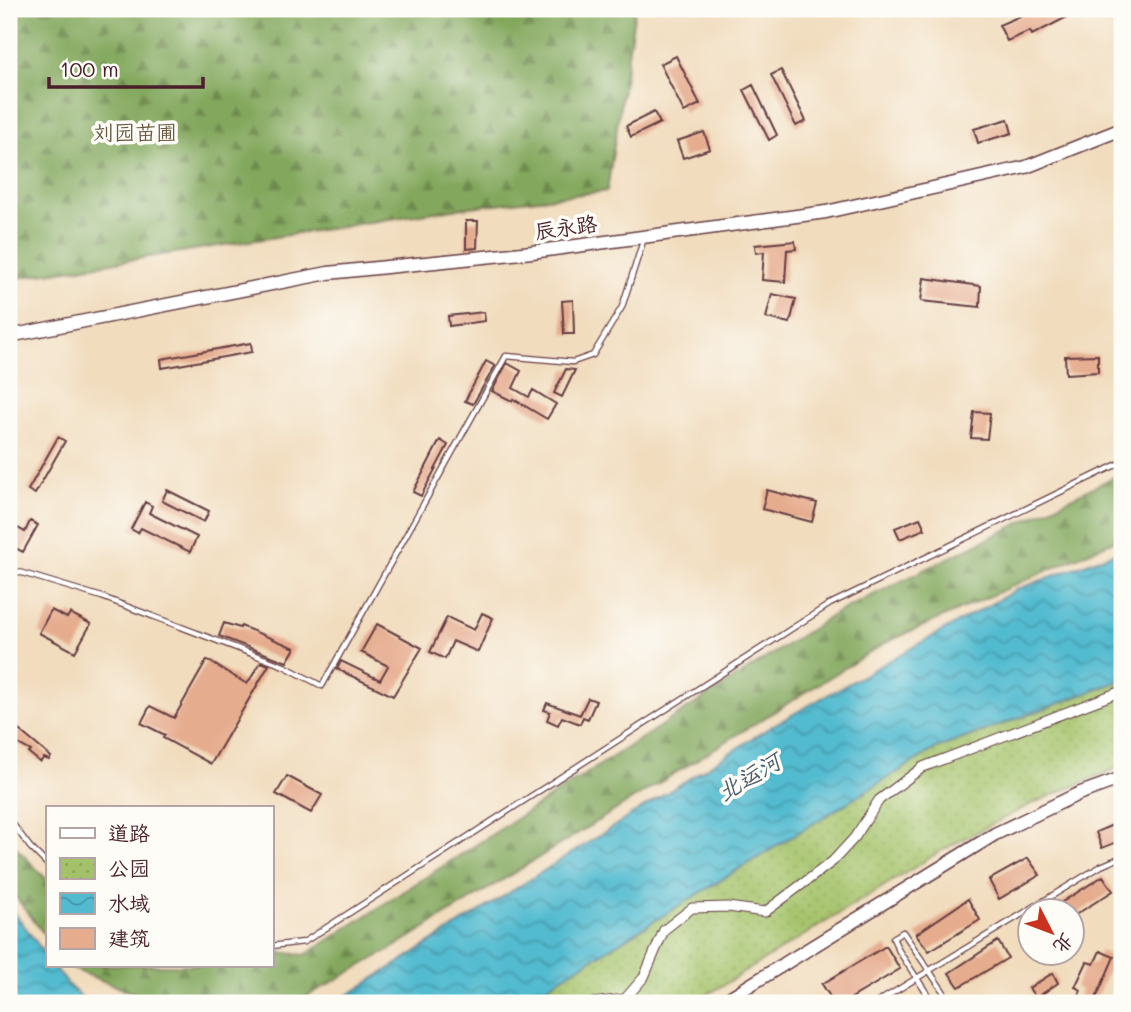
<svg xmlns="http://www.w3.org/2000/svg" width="1131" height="1012" font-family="Mali,'LXGW WenKai TC',sans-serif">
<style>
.forest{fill:url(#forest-firs);stroke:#666444;stroke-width:2}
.park{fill:url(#park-dots);stroke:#77704a;stroke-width:2}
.water{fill:url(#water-waves);stroke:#4e6d7e;stroke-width:2}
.building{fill:#e6ac8e}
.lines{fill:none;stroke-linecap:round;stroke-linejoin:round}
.lane-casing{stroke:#633b41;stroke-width:7}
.street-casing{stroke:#633b41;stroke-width:11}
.secondary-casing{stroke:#633b41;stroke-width:15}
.lane{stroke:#fff;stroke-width:4.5}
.street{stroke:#fff;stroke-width:9}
.secondary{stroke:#fff;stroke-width:12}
.labels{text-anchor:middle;stroke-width:7;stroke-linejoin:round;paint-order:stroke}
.park-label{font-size:21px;fill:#6a5841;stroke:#fdfcf7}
.street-label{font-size:21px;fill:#4a1f2b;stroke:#fdfcf7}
.water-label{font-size:23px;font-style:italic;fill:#4d5d6d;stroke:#fdfcf7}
</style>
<defs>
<pattern id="forest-firs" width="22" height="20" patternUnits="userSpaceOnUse" patternTransform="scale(1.75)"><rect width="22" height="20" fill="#83a85d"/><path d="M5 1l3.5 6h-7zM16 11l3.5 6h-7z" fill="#6d884d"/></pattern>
<pattern id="park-dots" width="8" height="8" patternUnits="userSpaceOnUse" patternTransform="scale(1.75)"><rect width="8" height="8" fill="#a4c269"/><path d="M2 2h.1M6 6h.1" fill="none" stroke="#8fa65b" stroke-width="1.8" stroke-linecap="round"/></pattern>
<pattern id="water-waves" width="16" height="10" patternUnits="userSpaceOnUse" patternTransform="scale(1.75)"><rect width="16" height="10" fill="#52bbd0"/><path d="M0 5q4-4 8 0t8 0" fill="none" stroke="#4697a9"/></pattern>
</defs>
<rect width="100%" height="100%" fill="#fdfcf7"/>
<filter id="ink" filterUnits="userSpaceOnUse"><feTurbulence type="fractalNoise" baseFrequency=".0143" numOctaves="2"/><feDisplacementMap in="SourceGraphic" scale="14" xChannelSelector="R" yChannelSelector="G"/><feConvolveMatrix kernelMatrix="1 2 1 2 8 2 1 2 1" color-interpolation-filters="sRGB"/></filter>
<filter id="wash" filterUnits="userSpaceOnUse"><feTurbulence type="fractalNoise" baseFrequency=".00686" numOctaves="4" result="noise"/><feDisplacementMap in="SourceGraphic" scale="28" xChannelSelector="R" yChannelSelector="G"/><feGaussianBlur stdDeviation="1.57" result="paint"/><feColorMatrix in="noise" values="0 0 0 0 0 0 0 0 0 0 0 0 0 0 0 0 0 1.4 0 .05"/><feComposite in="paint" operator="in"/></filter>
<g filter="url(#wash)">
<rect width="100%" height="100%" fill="#f1dcbd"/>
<path class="forest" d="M9 9H635L607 191 453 209 9 279Z
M1122 473V537L885 643 391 949 295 1003H159L70 968 68 965H271V951L305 955 836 613Z
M9 840 47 880V938L9 888Z"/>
<path class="park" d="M1122 680V766L1031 804 944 849 694 1003H520L935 749Z"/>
<path class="water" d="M1122 550V680L935 749 520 1003H329L345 997 772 726 1018 589Z
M9 905 47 957V965H53L71 988 89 1003H9Z"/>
<g id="blocks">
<path class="building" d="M1037 9H1068L1071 15 1032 35 1030 31 1007 41 999 25Z
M676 56 700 104 684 112 660 64Z
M781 70 806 121 796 126 771 75Z
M753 85 777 135 769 140 744 90Z
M654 112 660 123 631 137 626 126Z
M1008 119 1012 133 978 143 974 129Z
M704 132 710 149 683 158 677 141Z
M466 221H478L477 248 466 249Z
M795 241 796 249 787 250 785 282 762 280 764 252 756 253 755 245Z
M924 278 981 286 980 307 921 301Z
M772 294 796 299 790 323 766 318Z
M573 300 574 334H564L562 301Z
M484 312 485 321 449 326 448 316Z
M251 343 252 352 162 368 161 359Z
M1098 355V372L1066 374 1065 356Z
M486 361 495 366 473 404 465 401Z
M507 363 521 371 513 388 529 397 533 390 556 404 547 419 513 399 512 401 492 391Z
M566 369 575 370 562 397 554 393Z
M974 412 990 413 987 439 971 438Z
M58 437 65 441 35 494 28 490Z
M440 440 448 445 421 496 413 492Z
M167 490 209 511 204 522 162 501Z
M767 490 817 503 812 522 762 509Z
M145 502 152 506 149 513 197 537 190 552 141 528 138 533 131 529Z
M920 518 925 529 900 539 895 528Z
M30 521 38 525 23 552 9 545V523L25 532Z
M51 610 67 618 70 613 91 624 75 652 39 633Z
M482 613 493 618 478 652 453 641 445 659 430 652 447 617 474 630Z
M224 623 240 628 241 626 295 648 287 662 219 636Z
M377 624 422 648 393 696 337 669 341 661 380 680 388 666 361 652Z
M207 660 247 684 261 662 269 665 211 764 163 738 165 735 141 723 150 706 174 718Z
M588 698 596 701 588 719 583 717 580 724 562 717 558 725 547 720 550 712 544 710 547 703 580 715Z
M19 730 51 757 49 760 44 758 40 762 29 753 31 751 13 741Z
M287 776 322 795 311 813 276 794Z
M1122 821V840L1102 848 1096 832Z
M1028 858 1040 875 999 899 989 880Z
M1103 876 1113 891 1072 917V911H1048Z
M968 899 980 920 929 951 916 934Z
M998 941 1008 958 959 987 949 973Z
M886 946 900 969 843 1003H834L822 984Z
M1100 951 1114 957 1094 1003H1076L1081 990 1075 987 1087 962 1094 964Z
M1053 973 1058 983 1036 998 1029 988Z"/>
</g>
</g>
<g filter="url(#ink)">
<use href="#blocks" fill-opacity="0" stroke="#633b41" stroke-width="2"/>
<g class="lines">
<defs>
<path id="lane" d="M9 569 102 597 284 666 322 686 506 356 573 362 593 355 622 307 644 238
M9 819 30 847 47 864
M271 946 304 942 830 604 1122 462
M876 1003 1101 866 1122 857
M933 1003 899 951 893 938 903 932 951 1003
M1115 1003 1122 999"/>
<path id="street" d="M593 1003 625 999 644 977 664 930 692 908 728 907 765 912 833 861 855 837 879 800 923 767 1122 691"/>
<path id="secondary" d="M9 336 328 273 532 252 826 212 1026 167 1122 129
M721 1003 995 834 1078 794 1122 778"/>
</defs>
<use href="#lane" class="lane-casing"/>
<use href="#street" class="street-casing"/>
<use href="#secondary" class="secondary-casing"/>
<use href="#lane" class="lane"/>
<use href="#street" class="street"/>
<use href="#secondary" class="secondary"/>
</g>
</g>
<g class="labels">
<g class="park-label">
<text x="135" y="140">刘园苗圃</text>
</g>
<g class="street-label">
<text transform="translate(566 228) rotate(-8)" y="7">辰永路</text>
</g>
<g class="water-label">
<text transform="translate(749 777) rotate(-31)" y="8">北运河</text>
</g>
</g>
<rect width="1131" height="1012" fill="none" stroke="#fdfcf7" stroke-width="35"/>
<rect x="46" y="806" width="228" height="161" fill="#fdfcf7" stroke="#b5a4a5" stroke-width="2"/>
<rect x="60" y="828" width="35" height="10" fill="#ffffff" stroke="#b5a4a5" stroke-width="2"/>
<text x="108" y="841" font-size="21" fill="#4a1f2b">道路</text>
<rect x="60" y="858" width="35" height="21" fill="url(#park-dots)" stroke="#b5a4a5" stroke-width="2"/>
<text x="108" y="876" font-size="21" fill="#4a1f2b">公园</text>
<rect x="60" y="893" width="35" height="21" fill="url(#water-waves)" stroke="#b5a4a5" stroke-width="2"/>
<text x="108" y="911" font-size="21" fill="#4a1f2b">水域</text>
<rect x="60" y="928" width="35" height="21" fill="#e6ac8e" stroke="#b5a4a5" stroke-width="2"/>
<text x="108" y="946" font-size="21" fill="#4a1f2b">建筑</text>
<g transform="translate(1051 932) rotate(132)"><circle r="33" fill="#fdfcf7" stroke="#b5a4a5" stroke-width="2"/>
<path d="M0-5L12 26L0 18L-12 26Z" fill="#c8321e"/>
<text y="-10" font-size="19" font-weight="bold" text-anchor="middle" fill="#4a1f2b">北</text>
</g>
<path d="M49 77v10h154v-10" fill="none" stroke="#4a1f2b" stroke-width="3.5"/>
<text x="60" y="77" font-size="21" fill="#4a1f2b" stroke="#fdfcf7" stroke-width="5" paint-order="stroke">100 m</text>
</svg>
